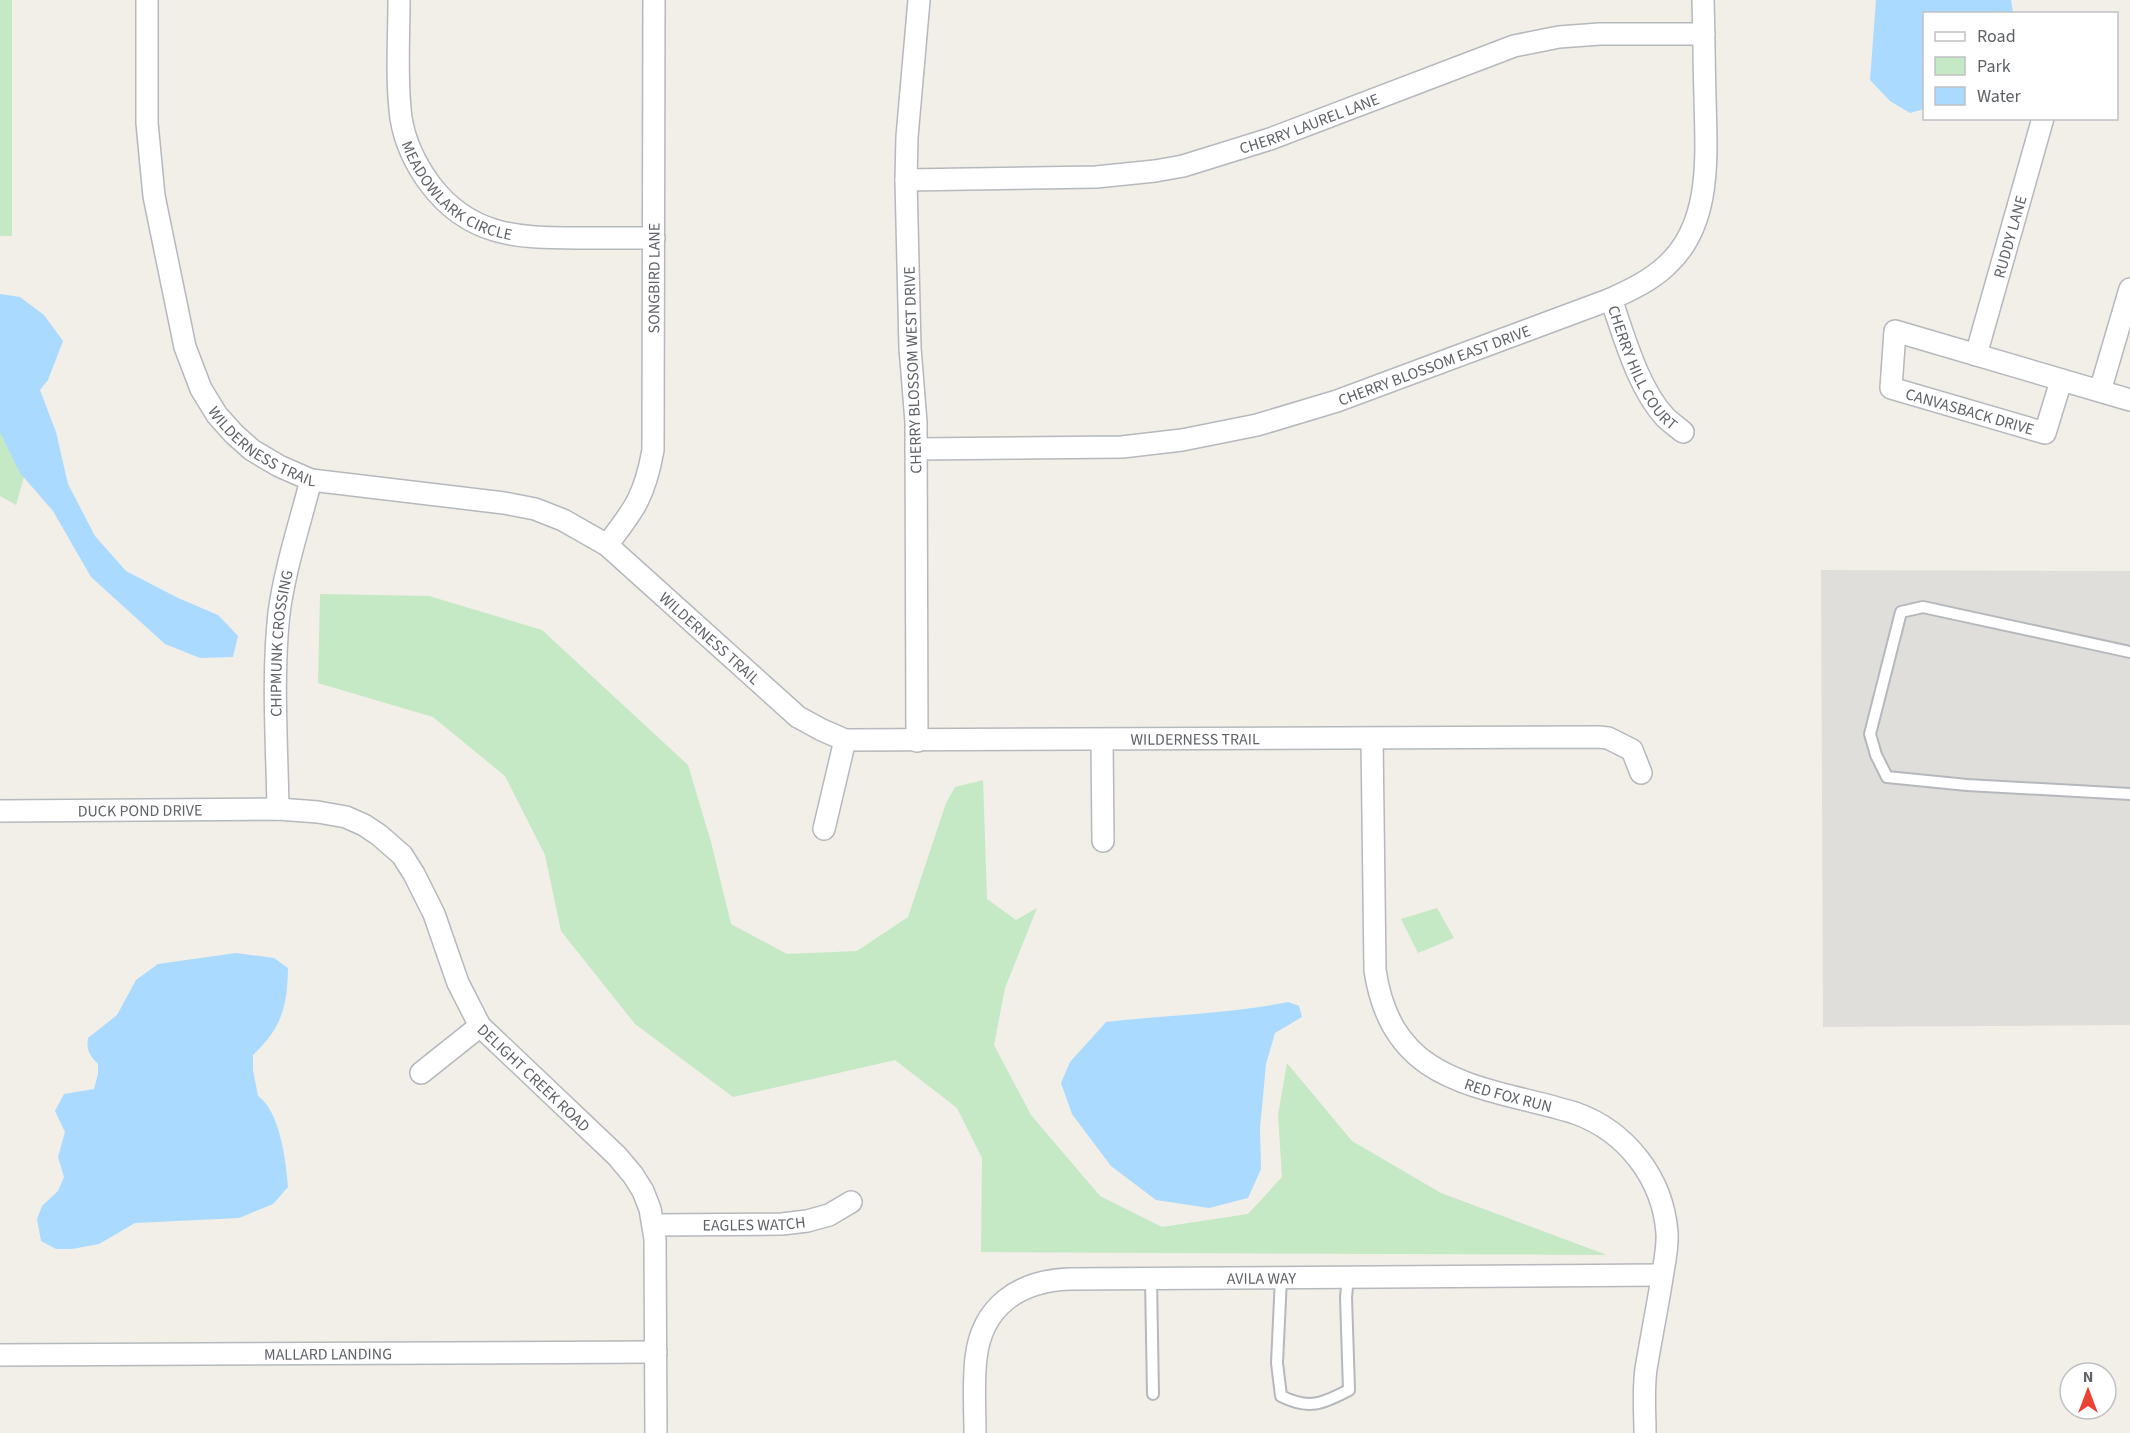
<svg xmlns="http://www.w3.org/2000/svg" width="2130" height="1433" font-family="'Source Sans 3',sans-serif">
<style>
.industrial{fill:#e0deda}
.green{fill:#c5e8c5}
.water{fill:#aadaff}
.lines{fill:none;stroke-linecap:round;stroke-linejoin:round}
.lane-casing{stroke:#b5b8bc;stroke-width:14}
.street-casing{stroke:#b5b8bc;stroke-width:24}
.lane{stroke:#fff;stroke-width:10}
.street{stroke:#fff;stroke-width:21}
.labels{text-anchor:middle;stroke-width:4.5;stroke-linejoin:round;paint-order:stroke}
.street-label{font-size:16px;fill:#5f6368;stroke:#fff}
</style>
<rect width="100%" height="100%" fill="#f1efe8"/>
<path class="industrial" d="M1821 570 2130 571V1025L1823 1027Z"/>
<path class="green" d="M0 0H12V236H0Z
M0 359 31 452 16 505 0 496Z
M320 594 429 596 542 630 688 765 711 842 731 924 787 954 857 951 908 917 946 803 955 787 983 780 987 899 1016 920 1037 908 1005 988 994 1045 1031 1115 1100 1196 1162 1227 1248 1214 1282 1177 1278 1115 1287 1063 1352 1141 1441 1193 1607 1255 981 1252 982 1158 957 1108 895 1060 733 1097 635 1024 561 931 545 855 505 776 433 717 318 683Z
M1437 908 1454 938 1418 953 1401 919Z"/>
<path class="water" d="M1876 0H2011L2013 13 1924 14V109L1910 113 1890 101 1870 80Z
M0 294 20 297 44 315 63 341 48 380 40 390 56 432 68 484 95 536 126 571 178 598 218 615 238 636 233 657 200 658 165 644 91 577 53 511 20 473 0 432Z
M236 953 274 958 288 968C287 1008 282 1027 253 1055V1070L258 1096C280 1111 286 1161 288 1187L273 1204 239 1218 135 1223 99 1244 72 1249H56L41 1241 37 1219 42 1206 58 1191 64 1177 58 1157 65 1132 55 1111 64 1094 94 1089 98 1074V1064C90 1056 86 1050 88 1038L117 1015 136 980 158 964Z
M1288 1002 1299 1006 1302 1017 1275 1033 1266 1064 1260 1128 1261 1169 1248 1198 1209 1208 1156 1200 1111 1166 1072 1114 1061 1083 1070 1062 1106 1022C1166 1015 1228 1014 1288 1002Z"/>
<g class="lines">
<defs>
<path id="lane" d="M2130 652 1923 607 1901 612 1870 734 1876 755 1887 777 1967 785 2130 794
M1281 1278 1277 1363 1281 1396C1309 1410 1322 1404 1349 1390L1346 1297 1348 1277
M1151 1279 1153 1394"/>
<g id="street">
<path id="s1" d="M147 0V123L154 196 185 347 201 389 217 415 234 434 252 450 279 466 311 480 504 503 535 509 563 520 607 545 798 717 822 730 845 740 1598 737 1608 738 1632 750 1641 773"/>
<path id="s2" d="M399 0C399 39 396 80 401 118 405 143 416 165 430 184 469 236 517 238 577 238 603 238 628 238 654 238"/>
<path id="s3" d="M906 180 1096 177 1155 171 1183 166 1270 139 1514 46 1559 37 1600 34H1704"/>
<path id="s4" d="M1611 299C1624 336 1638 388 1665 417 1670 422 1677 427 1683 432"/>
<path id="s5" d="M1976 355 2043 118"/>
<path d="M2061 381 2045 433 1891 388 1895 331 2130 400"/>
<path d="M2100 391 2130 289"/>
<path id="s6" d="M916 449 1122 447 1182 440 1257 425 1337 401 1611 299C1630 290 1650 281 1666 266 1713 224 1706 154 1705 97 1704 65 1704 32 1703 0"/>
<path id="s7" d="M607 545C635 509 645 495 653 450L654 0"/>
<path id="s8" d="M1372 739 1375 970C1392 1087 1483 1085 1575 1113 1626 1131 1663 1178 1667 1233 1668 1248 1664 1264 1662 1278 1657 1309 1651 1339 1646 1369 1643 1390 1645 1412 1645 1433"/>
<path d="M1102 740 1103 841"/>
<path d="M917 741 916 422 910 348 906 180 907 137 919 0"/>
<path id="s9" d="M278 809C277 745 272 677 279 613 285 568 300 523 311 480"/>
<path id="s10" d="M0 811 278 809 318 812 346 817 364 825 379 835 402 855 414 874 434 914 458 983 480 1026 617 1156 633 1175 643 1191 650 1209 655 1239 656 1433"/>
<path d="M824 829 845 740"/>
<path d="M421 1073 480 1026"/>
<path id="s11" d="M654 1225 782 1224 807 1221 829 1215 851 1202"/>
<path id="s12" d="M0 1355 656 1352"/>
<path id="s13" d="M975 1433C975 1408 973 1383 976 1358 982 1306 1019 1281 1069 1279L1662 1275"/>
</g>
</defs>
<use href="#lane" class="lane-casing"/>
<use href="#street" class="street-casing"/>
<use href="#lane" class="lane"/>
<use href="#street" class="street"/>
</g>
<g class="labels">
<g class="street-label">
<text dy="6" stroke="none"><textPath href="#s3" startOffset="411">CHERRY LAUREL LANE</textPath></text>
<text dy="6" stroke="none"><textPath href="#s2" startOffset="216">MEADOWLARK CIRCLE</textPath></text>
<text dy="6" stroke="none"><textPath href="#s5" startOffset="123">RUDDY LANE</textPath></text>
<text dy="6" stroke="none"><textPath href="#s7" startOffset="279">SONGBIRD LANE</textPath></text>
<text dy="6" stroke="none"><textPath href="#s6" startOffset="530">CHERRY BLOSSOM EAST DRIVE</textPath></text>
<text dy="6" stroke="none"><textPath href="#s4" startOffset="76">CHERRY HILL COURT</textPath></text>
<text transform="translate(912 370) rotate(-92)" y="6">CHERRY BLOSSOM WEST DRIVE</text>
<text transform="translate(1970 411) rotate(16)" y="6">CANVASBACK DRIVE</text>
<text dy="6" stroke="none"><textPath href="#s1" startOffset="482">WILDERNESS TRAIL</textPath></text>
<text dy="6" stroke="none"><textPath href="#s1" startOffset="987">WILDERNESS TRAIL</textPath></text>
<text dy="6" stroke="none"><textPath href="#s9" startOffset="166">CHIPMUNK CROSSING</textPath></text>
<text dy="6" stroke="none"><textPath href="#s1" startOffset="1508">WILDERNESS TRAIL</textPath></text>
<text dy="6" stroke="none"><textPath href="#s10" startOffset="140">DUCK POND DRIVE</textPath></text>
<text dy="6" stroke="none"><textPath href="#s10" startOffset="678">DELIGHT CREEK ROAD</textPath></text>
<text dy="6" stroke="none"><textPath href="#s8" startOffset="429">RED FOX RUN</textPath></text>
<text dy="6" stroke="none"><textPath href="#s11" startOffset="100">EAGLES WATCH</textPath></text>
<text dy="6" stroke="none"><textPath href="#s13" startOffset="402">AVILA WAY</textPath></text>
<text dy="6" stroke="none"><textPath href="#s12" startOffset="328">MALLARD LANDING</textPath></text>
</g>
</g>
<rect x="1923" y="12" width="195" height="108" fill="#ffffff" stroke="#bfc1c3" stroke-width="1.5"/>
<rect x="1935" y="32" width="30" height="9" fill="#ffffff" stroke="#bfc1c3" stroke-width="1.5"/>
<text x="1977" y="42" font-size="18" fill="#5f6368">Road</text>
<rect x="1935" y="57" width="30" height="18" fill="#c5e8c5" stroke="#bfc1c3" stroke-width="1.5"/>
<text x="1977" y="72" font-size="18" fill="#5f6368">Park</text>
<rect x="1935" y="87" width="30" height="18" fill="#aadaff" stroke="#bfc1c3" stroke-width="1.5"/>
<text x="1977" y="102" font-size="18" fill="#5f6368">Water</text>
<g transform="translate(2088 1391)"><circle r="28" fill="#ffffff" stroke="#bfc1c3" stroke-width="1.5"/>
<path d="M0-4.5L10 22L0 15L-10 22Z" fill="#ea4335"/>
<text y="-9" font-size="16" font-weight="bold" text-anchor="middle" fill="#5f6368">N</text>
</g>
</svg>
